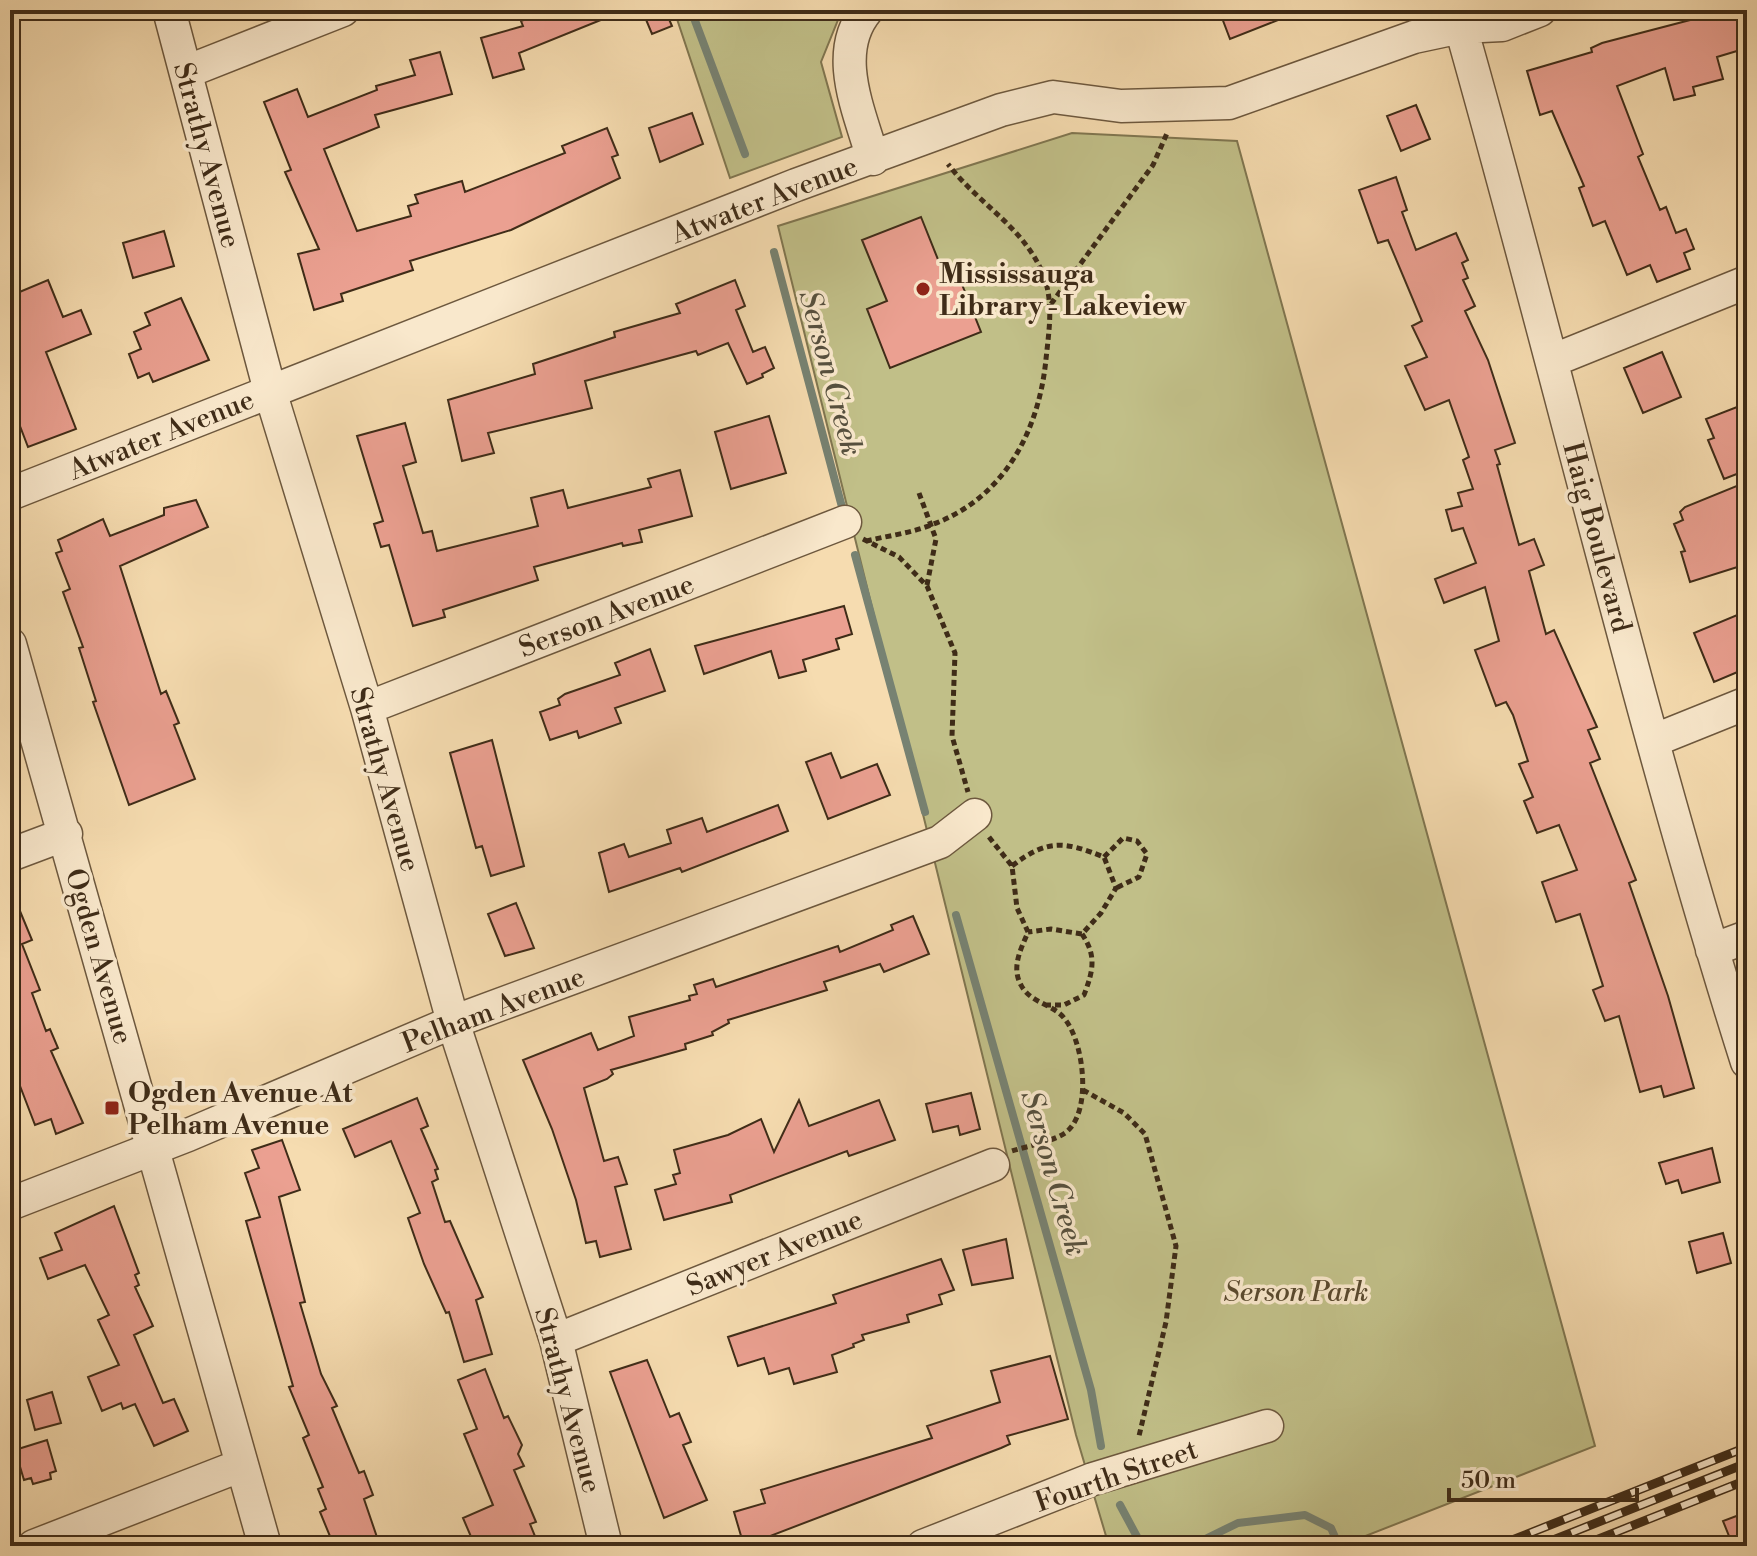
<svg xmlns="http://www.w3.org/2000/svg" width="1757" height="1556" font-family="'Libre Bodoni',serif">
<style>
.green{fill:#c1bf88;stroke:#807650;stroke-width:2}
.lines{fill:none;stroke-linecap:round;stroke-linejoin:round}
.stream{stroke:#778272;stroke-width:8}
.building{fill:#eba091;stroke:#3f2c18;stroke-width:2}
.minor-casing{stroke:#6d583e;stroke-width:35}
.path{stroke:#3f2c18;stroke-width:5;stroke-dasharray:6 4;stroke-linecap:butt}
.minor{stroke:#f9e8cc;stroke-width:32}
.rail-casing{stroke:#3f2c18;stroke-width:9}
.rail{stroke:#f9e8cc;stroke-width:6;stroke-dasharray:18;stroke-linecap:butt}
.poi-dot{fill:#8f2418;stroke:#f9e8cc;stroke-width:3}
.labels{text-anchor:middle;stroke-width:7;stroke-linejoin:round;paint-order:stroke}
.street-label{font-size:28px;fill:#3f2c18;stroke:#f9e8cc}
.poi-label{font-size:28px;font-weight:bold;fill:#3f2c18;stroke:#f9e8cc;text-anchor:start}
.park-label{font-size:28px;font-style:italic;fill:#59492e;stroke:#f9e8cc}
.water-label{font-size:30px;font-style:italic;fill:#56503e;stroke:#f9e8cc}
</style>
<rect width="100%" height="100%" fill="#f6dcb0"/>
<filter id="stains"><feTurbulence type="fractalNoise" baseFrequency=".0025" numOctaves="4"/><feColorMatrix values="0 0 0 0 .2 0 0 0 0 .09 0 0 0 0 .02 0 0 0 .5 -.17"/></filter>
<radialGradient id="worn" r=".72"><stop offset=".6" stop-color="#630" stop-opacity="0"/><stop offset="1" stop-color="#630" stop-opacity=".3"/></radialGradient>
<path class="green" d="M674 10H842L821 62 842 137 730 178Z
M1072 133 1237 141 1595 1446 1340 1546H1109L1076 1435 778 226Z"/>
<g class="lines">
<path class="stream" d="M691 10 745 154
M774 252 842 507
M855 555 925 812
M956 915 1091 1390 1101 1446
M1120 1505 1142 1546
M1191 1546 1238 1523 1305 1515 1331 1528 1339 1546"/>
</g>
<path class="building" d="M548 10 623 11 519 53 524 69 493 78 481 38 523 26 521 21Z
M642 10H665L672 26 652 34Z
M1219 10H1301V11L1230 39Z
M1716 10H1747V48L1717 57 1723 79 1693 87 1695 95 1674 100 1665 68 1617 86 1643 154 1638 157 1660 210 1666 207 1676 233 1686 229 1694 249 1684 253 1690 269 1657 282 1650 265 1627 275 1605 221 1593 226 1579 188 1584 186 1552 111 1540 115 1527 71 1592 52 1591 48 1602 43 1717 13Z
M440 52 452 94 375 115 379 127 324 149 357 231 411 216 408 206 418 203 415 195 462 181 465 192 565 153 562 146 607 128 618 155 612 157 620 178 511 230 410 261 413 270 341 294 343 301 314 310 298 254 319 249 285 172 291 170 264 102 297 89 308 117 377 90 376 86 415 75 410 60Z
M1416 105 1430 139 1401 151 1387 116Z
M692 113 703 144 660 162 649 128Z
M1396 177 1407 210 1402 212 1416 250 1456 233 1468 260 1462 263 1468 278 1463 280 1475 306 1465 311 1488 360 1515 443 1495 450 1500 464 1497 465 1519 545 1534 539 1544 565 1529 571 1546 634 1554 630 1597 727 1588 730 1600 759 1590 763 1636 880 1629 883 1668 996 1694 1088 1664 1097 1661 1086 1640 1092 1619 1016 1605 1021 1593 990 1603 986 1580 914 1556 922 1542 882 1577 870 1559 825 1537 833 1524 801 1533 797 1519 764 1528 761 1513 715 1506 702 1496 706 1475 650 1499 641 1485 587 1444 603 1435 579 1476 563 1463 528 1452 531 1446 510 1462 506 1458 493 1473 489 1463 460 1469 457 1449 400 1425 410 1405 366 1427 357 1412 326 1422 321 1388 240 1378 243 1359 190Z
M921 217 945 277 957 272 981 332 890 368 867 309 887 301 862 240Z
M164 231 174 266 133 278 123 243Z
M48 280 63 317 81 310 91 334 46 352 76 429 28 447 10 400V296Z
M735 280 745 306 736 310 753 352 765 347 774 368 762 374 763 377 747 384 728 343 698 355 696 351 585 381 592 408 488 433 494 453 462 461 448 400 535 374 533 364 615 337 614 332 680 313 676 304Z
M181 298 209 360 153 382 149 373 138 378 129 354 141 349 134 332 150 325 145 313Z
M1662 352 1681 397 1643 413 1624 368Z
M1737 407 1739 411 1747 408V470L1724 479 1708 440 1714 438 1706 419Z
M769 416 786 473 731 489 715 432Z
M405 423 416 462 403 466 423 533 432 531 437 551 538 526 531 498 563 490 568 508 651 487 648 479 680 470 692 516 639 530 642 542 623 546 622 543 534 567 538 580 443 610 445 617 413 626 389 545 381 547 374 524 383 521 357 436Z
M1739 485 1747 512V564L1690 582 1681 552 1685 551 1674 524 1683 520 1680 512 1685 507Z
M196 500 208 527 120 566 161 694 166 691 179 723 174 725 195 779 129 805 93 702 96 701 79 648 83 647 63 592 70 589 56 553 62 551 58 540 103 519 110 536 164 515V508Z
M844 606 852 634 836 639 839 649 803 660 806 671 779 678 771 651 704 674 695 646Z
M1742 613 1747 624V668L1714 682 1694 633Z
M650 649 665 691 615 708 621 723 579 738 577 731 550 740 540 712 560 705 558 699 565 694 620 675 615 663Z
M492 740 524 866 491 876 482 846 476 848 450 753Z
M831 753 841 778 877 764 890 795 828 819 806 762Z
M778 805 788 831 682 872 680 868 609 892 599 853 624 844 629 857 671 843 667 830 702 818 707 832Z
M10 887 32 940 22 944 40 990 32 993 46 1031 50 1029 58 1048 51 1051 83 1123 56 1134 51 1119 35 1125 20 1086 10 1090Z
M516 903 534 948 505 956 488 914Z
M913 916 929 954 884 972 880 964 824 982 827 990 728 1020 729 1023 712 1032 713 1035 685 1044 686 1049 611 1070 613 1074 607 1079 584 1088 604 1161 618 1157 627 1184 615 1187 631 1249 600 1257 596 1241 586 1243 576 1200 552 1129 523 1060 591 1033 598 1050 634 1036 629 1017 690 1000 689 996 697 994 694 985 713 979 716 987 838 946 840 952 893 930 891 925Z
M971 1093 980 1129 960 1135 958 1126 933 1132 926 1104Z
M417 1098 428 1126 421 1129 438 1169 435 1170 438 1179 432 1182 445 1222 450 1221 483 1297 476 1300 492 1354 464 1362 449 1312 446 1313 424 1264 408 1218 420 1213 391 1141 355 1157 343 1129Z
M799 1100 809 1126 879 1100 895 1140 849 1156 847 1151 730 1195 732 1202 664 1220 655 1190 676 1184 673 1175 680 1173 674 1150 728 1135 761 1119 774 1152Z
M282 1140 300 1190 279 1197 305 1302 300 1303 321 1374 337 1406 332 1408 359 1473 364 1471 373 1495 364 1499 380 1546H334L320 1512 326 1509 318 1489 323 1487 303 1438 309 1435 289 1387 293 1386 246 1221 260 1217 245 1173 259 1168 252 1150Z
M1712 1148 1720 1182 1682 1193 1678 1180 1666 1184 1659 1163Z
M114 1206 139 1273 135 1275 139 1285 135 1287 153 1326 134 1335 163 1403 174 1399 188 1431 154 1446 135 1404 123 1409 121 1403 102 1411 88 1377 119 1365 98 1320 109 1315 85 1265 48 1279 40 1258 62 1250 55 1233Z
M1723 1233 1731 1263 1697 1273 1689 1242Z
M1006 1239 1013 1278 972 1285 963 1250Z
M941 1259 954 1290 939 1295 942 1304 907 1315 909 1322 862 1335 864 1340 853 1344 854 1347 832 1355 837 1372 794 1384 789 1368 769 1374 764 1358 738 1366 728 1337 836 1303 833 1295Z
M1050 1356 1068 1419 1007 1436 1010 1444 1001 1448 770 1536 773 1546H744L734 1512 765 1503 761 1490 932 1438 927 1426 1000 1402 991 1371Z
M647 1360 670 1417 679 1413 691 1442 683 1445 707 1500 664 1518 610 1372Z
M485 1369 504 1418 508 1416 522 1445 518 1454 524 1466 514 1470 536 1522 530 1524 539 1546H475L463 1518 493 1505 464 1434 477 1429 458 1380Z
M52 1392 61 1423 35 1430 27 1400Z
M47 1440 56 1471 50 1473 51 1479 33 1484 31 1478 24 1480 15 1450Z
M1747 1512V1546H1733L1723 1521Z"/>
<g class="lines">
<defs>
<path id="minor" d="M169 10 270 391 367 708 453 1022 556 1340 606 1546
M867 10C831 53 860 112 873 159
M1456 10C1556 360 1637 715 1747 1062
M186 72 343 10
M1554 360 1747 282
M10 494 796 185 1001 110 1053 97 1121 106 1229 103 1414 37 1461 27 1502 25 1540 10
M10 644 265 1546
M367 708 845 522
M1655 740 1747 703
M10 855 66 834
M1712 950 1747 937
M10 1204 188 1135 453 1022 940 842 975 815
M556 1340 993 1165
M34 1546 242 1465
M923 1546 1093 1479 1267 1426"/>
</defs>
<use href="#minor" class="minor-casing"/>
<path class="path" d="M1051 304 1153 165 1168 131
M919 493 936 539 927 585
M863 539 899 557 927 586 955 653 952 736 968 792
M866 541C887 536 911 533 931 525 1004 499 1039 431 1046 359 1049 330 1054 302 1043 274 1023 226 978 204 948 164
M989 837 1012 866 1017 908 1028 932C1021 949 1011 967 1021 985 1030 1003 1053 1004 1064 1018 1084 1041 1093 1113 1065 1133 1051 1142 1028 1146 1012 1151
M1104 857 1123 838 1137 841 1147 854 1139 877 1116 888
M1012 866C1047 839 1064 841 1104 857L1116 888 1101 913 1082 934 1051 929 1028 932
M1045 1005H1064L1084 995C1093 971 1097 956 1082 934
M1083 1090 1124 1113 1145 1134 1176 1246 1166 1322 1139 1436"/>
<use href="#minor" class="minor"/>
<defs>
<path id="rail" d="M1497 1546 1747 1447
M1538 1546 1747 1463
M1581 1546 1747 1480"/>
</defs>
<use href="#rail" class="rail-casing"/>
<use href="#rail" class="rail"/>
</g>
<g class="poi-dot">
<circle cx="923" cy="289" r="8"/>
<rect x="104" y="1100" width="16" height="16" rx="4"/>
</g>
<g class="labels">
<g class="street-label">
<text transform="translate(208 155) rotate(75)" y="10">Strathy Avenue</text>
<text transform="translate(764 199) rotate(-21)" y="10">Atwater Avenue</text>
<text transform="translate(161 434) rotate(-22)" y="10">Atwater Avenue</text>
<text transform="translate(1598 537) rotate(75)" y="10">Haig Boulevard</text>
<text transform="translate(606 615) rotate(-21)" y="10">Serson Avenue</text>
<text transform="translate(386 779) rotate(74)" y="10">Strathy Avenue</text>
<text transform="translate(100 956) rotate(74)" y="10">Ogden Avenue</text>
<text transform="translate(493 1009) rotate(-21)" y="10">Pelham Avenue</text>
<text transform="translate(774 1252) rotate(-22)" y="10">Sawyer Avenue</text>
<text transform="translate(569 1400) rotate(75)" y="10">Strathy Avenue</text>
<text transform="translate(1116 1475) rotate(-19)" y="10">Fourth Street</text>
</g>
<g class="poi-label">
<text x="939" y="283">Mississauga<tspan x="939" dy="32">Library - Lakeview</tspan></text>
<text x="128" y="1102">Ogden Avenue At<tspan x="128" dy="32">Pelham Avenue</tspan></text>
</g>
<g class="park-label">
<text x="1296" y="1301">Serson Park</text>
</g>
<g class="water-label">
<text transform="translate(831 373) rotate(75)" y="10">Serson Creek</text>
<text transform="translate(1054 1173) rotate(74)" y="10">Serson Creek</text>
</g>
</g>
<rect width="1757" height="1556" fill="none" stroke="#f6dcb0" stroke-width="40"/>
<rect x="12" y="12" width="1733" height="1532" fill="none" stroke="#3f2c18" stroke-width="4"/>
<rect x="20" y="20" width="1717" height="1516" fill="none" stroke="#3f2c18" stroke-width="2"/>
<path d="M1449 1488v12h188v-12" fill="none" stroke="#3f2c18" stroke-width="4"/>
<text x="1461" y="1488" font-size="24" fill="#3f2c18" stroke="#f9e8cc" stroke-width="6" paint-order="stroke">50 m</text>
<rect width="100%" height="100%" filter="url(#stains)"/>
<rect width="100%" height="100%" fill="url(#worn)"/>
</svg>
